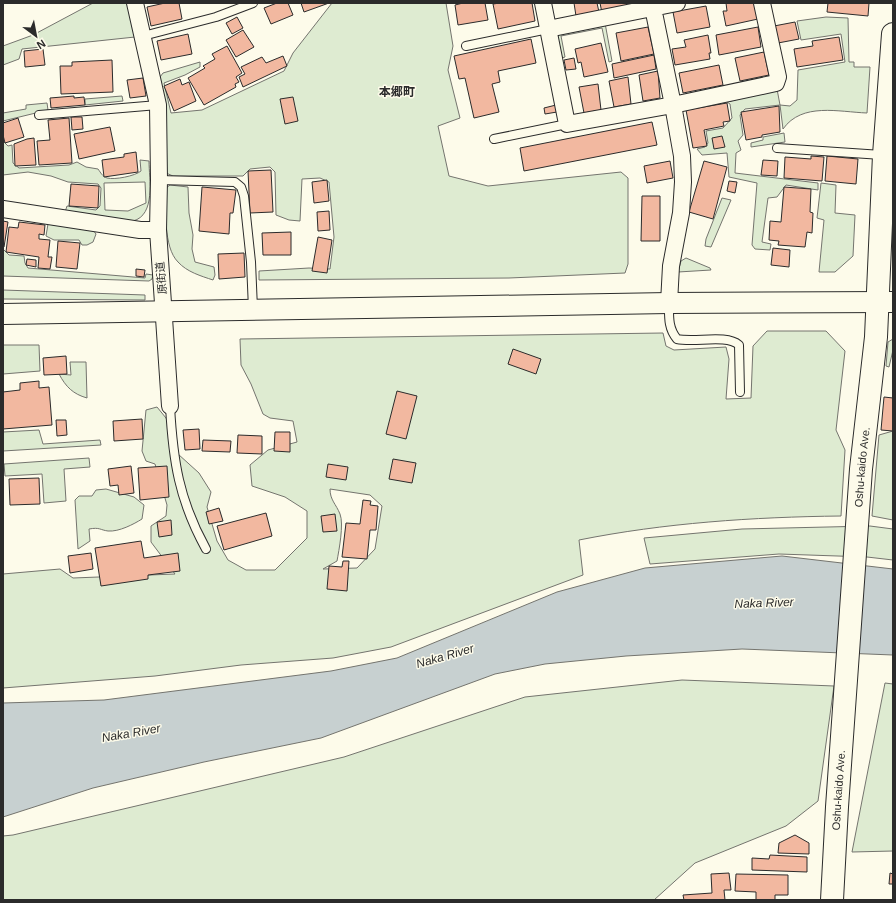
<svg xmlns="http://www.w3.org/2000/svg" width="896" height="903" font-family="Helvetica,'Noto Sans JP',sans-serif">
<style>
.green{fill:#deebd1;stroke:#74746e;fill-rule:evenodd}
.water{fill:#c7d0d0;stroke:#74746e}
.building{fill:#f2b8a0;stroke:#2b2b2b}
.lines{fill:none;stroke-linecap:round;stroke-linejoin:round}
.service-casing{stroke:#2b2b2b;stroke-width:10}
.minor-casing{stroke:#2b2b2b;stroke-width:18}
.tertiary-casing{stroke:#2b2b2b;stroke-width:22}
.primary-casing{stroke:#2b2b2b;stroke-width:24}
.service{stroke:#fdfbea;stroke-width:8}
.minor{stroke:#fdfbea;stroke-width:16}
.tertiary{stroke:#fdfbea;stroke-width:20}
.primary{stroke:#fdfbea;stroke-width:22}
.labels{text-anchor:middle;stroke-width:3;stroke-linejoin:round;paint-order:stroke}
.street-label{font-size:11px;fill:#2b2b2b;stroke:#fdfbea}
.neighbourhood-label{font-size:12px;font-weight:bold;fill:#2b2b2b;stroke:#fdfbea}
.water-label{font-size:12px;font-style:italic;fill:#2b2b2b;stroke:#fdfbea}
</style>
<rect width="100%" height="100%" fill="#fdfbea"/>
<path class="green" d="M93 3H127L135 37 22 49 19 59 3 65V46L33 35Z
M332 3H446L453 46 448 70 460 118 438 126 449 176 488 186 621 172 628 178V264L625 273 509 278 259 280V271L309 268 330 269 334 237 329 182 320 178 302 179 300 221 289 220 276 215 275 172 270 167 250 169 243 176H173L166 173V114L160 77 163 73 200 62V67L185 75 164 83 171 113 202 110 284 71 293 53Z
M826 17 848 18 849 62H854V67H870L867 113C839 112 802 102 783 129L780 105 790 106 797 100 798 70 845 62 841 34 801 40 797 21Z
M605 23 612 61 609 62 602 28 561 36 565 57 562 58 557 33Z
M777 89 780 105 745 109 740 115 743 135 738 141 741 150 736 153 735 173 818 183V190L786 185 777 197 768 198 762 242 771 244 770 250 755 249 752 245 757 183 729 177 727 153 702 155 697 149 705 147 708 143 706 131 723 128 732 118 730 104 727 102Z
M122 96 123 101 85 105V99Z
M47 103 48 110 3 121V113L26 109V105Z
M784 133 785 142 751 147V143L763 140V137Z
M3 141 8 146 12 145 13 163 19 168 69 165 77 162 86 167 98 169C101 173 102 176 107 178 115 180 135 176 141 171L140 160 149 161C149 179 156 215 133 221L65 212 67 206 96 210 100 206 101 188 98 184 68 182 51 176 28 172 3 175ZM145 182 146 203 128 211 105 210 104 183Z
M821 183 836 185 835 213 855 215 853 256 835 272H819L824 220 817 218Z
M170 185 188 187 189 213 193 235 192 249 195 262 214 267 215 275 213 280C201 276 187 272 178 262 163 247 166 208 166 188Z
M722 198 731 200 711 247 705 246 706 239Z
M48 224 93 230 96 234 93 242 87 245H82L79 240H54L46 236Z
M3 249 9 255 24 256 25 263 28 268 145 278 146 274 153 275 152 279 149 281 3 276Z
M686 258 710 268 711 270 678 272 681 261Z
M3 290 145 295V300L3 299Z
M767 331H826L845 351 836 430 845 450 841 516C753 517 664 523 579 540L583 575 391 647 333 658 241 665 155 676 3 688V574L60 569 73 578 175 574 151 542V526L166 516 167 505 155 464 146 461 142 451 146 410 157 407 166 418 175 438 178 454 199 473 211 492 207 507 217 541 228 560 246 570H275L307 538V511L285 497 252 486 250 465 268 450 297 442 293 421 270 418 263 414 251 384 241 365 240 339 663 333 666 346 674 350 726 347 729 359 726 399 751 398 753 346ZM330 489 370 495 382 506 375 549 357 568 323 569 337 561C339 550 344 524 340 514 336 504 330 500 330 489Z
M893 339V350L889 367 886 366 888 342Z
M3 345H39L40 371 3 374Z
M70 362H86L87 398C73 394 66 387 59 374L71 375Z
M39 430 43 444 100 440 101 445 3 451V432Z
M893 431V520L872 516 879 435Z
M89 458 90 467 64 469 66 501 44 503 42 474 5 476 4 464Z
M106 489 134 497 144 505 142 519C134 524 119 532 108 531 100 530 100 527 89 529L90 541 78 549 75 500 79 496H92L96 490Z
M870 526 893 529V560L867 557 779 554 650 564 644 538 742 529Z
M682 680 834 686 818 801 786 826 695 863 654 900H3V836L13 835 344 757 525 697Z
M885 683 893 684V851L852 852Z"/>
<path class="water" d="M782 556 893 569V655L742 649 626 656 545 664 495 674 321 738 204 762 93 788 3 817V703L104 700 331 671 397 658 557 592 645 568Z"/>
<path class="building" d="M165 3H179L182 19 151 26 147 7Z
M277 3H288L293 15 271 24 264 8Z
M301 3H329L304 12Z
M463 3H485L488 20 458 25 455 5Z
M500 3H532L535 21 498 29 493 4Z
M574 3H597L599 12 576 16Z
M600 3H642L602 13Z
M726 3H755L758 19 726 26 723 11H727Z
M828 3H869L868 16 827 12Z
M706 6 710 27 677 33 673 12Z
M237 17 243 28 232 34 226 23Z
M795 22 799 39 778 43 774 26Z
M648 27 654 54 621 61 616 33Z
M758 27 761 47 719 55 716 35Z
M243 30 254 47 236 57 226 40Z
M188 34 192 54 161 60 157 41Z
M708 35 711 53H709L710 59 675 65 672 49 686 47 684 40Z
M839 37 843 60 797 67 794 49 813 46 812 41Z
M531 39 536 63 498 71 500 82 492 84 499 112 474 118 465 78 459 79 454 56Z
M601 43 608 72 584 77 581 62 578 63 575 49Z
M227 46 242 73 236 77 239 82 235 84 236 87 204 105 188 78 205 68 203 66 215 59 212 54Z
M43 49 45 65 25 67 24 51Z
M764 52 769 75 740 81 735 58Z
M654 55 656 69 614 78 612 64Z
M283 56 287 66 243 87 239 77 245 74 241 67 262 57 266 63Z
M574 58 576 69 566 70 564 60Z
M112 60 113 92 61 94 60 66H72V62Z
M719 65 723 85 683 93 679 73Z
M658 71 660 98 643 101 639 75Z
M628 77 631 104 614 107 609 81Z
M143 78 146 96 130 98 127 80Z
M180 79 182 85 189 82 196 101 174 111 164 86Z
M598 84 601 110 584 113 579 87Z
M74 96V98L84 97 85 105 51 108 50 98Z
M293 97 298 121 285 124 280 99Z
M727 103 730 121 723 122 724 126 704 130 707 146 693 148 686 110Z
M556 105 557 112 545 114 544 108Z
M779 106 780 132 762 135V137L746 140 741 112Z
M71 117H82L83 129 72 130Z
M18 118 24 137 5 143 3 135V123Z
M69 118 72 163 39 165 37 141 50 140 48 120Z
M652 122 657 145 524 171 520 148Z
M110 127 115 151 79 159 74 134Z
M722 136 725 147 714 149 712 138Z
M34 138 36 165 15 166 14 144 27 139Z
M136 152 138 172 104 177 102 160 124 157V154Z
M811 156 824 157 822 181 784 178 785 157 811 159Z
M827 156 858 159 856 184 825 181Z
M763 160 778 161 777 176 761 175Z
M670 161 673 178 647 183 644 166Z
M704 161 727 167 713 219 689 212Z
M271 170 273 212 250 213 248 171Z
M327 180 329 201 314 203 312 182Z
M729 181 737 182 735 193 727 191Z
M71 184 99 186 98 208 69 206Z
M202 187 236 190 233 213H230L229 234 199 231Z
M784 187 811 189 810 212 813 213 812 233 807 232 805 247 778 245 779 241 769 240 770 221 781 222Z
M642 196H660V241H641Z
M329 211 330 230 318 231 317 212Z
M3 221 8 222 4 247 3 246Z
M19 222 45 225 44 235 39 234V239L50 240 48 257H52L50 269 38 268 39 257 6 252 9 227 18 228Z
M291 232V255H263L262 233Z
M318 237 332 240 327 273 312 271Z
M58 241 80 243 77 269 56 267Z
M773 248 790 250 789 267 771 265Z
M244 253 245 277 219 279 218 254Z
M27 259 36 260V267L26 265Z
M136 269 145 270 144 277 136 276Z
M513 349 541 359 536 374 508 364Z
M66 356 67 374 44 375 43 358Z
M39 381V388L49 387 52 425 3 429V392L20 390V383Z
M397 391 417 396 406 439 386 434Z
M884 397 893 398V431L881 430Z
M142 419 143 439 114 441 113 421Z
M56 420H66L67 435 57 436Z
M199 429 200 449 185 450 183 430Z
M275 432H290V452L274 451Z
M238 435 262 436V454L237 453Z
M203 440 231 441 230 452 202 451Z
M393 459 416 463 412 483 389 479Z
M328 464 348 467 346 480 326 477Z
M131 466 134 493 119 495 118 485 110 486 108 469Z
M167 466 169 497 140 500 138 468Z
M39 478 40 504 10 505 9 479Z
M363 500 371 501 370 505 378 506 376 530H370L367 559 342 557 346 523 360 524Z
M219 508 223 521 209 524 206 512Z
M266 513 272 536 224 550 217 526Z
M335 514 337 531 323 532 321 516Z
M171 520 172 535 159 537 157 522Z
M141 541 144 558 178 553 180 571 148 575V579L101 586 95 548Z
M91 553 93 569 70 573 68 556Z
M343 561H349L347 591 327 589 329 566 342 567Z
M795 835 809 843V854L778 853 779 843Z
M770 855 807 857V872L752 870V858L769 859Z
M729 873 731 890H724L725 900H684L683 895 712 893 711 874Z
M890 873 893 874V884H889Z
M736 874 788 875V895H775V900H756V892L735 891Z"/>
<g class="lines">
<defs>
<path id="service" d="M143 36 216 17 253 3
M466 46 548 29
M39 115 158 105
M494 139 567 124
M777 148 882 155
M159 180 235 182 241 187 244 196 251 262 253 309
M669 303C669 317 668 328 677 339 695 343 726 334 739 345L740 392
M170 406C173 461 179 500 206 549"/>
<path id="minor" d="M135 3 158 105 159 180 158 230 170 406
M543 3 567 124 673 105 776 83 778 77 762 3
M652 3 673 105 682 156 683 182 681 213 671 266 669 303
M548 29 677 3
M3 209 140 230H158"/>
<path id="tertiary" d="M3 314 669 303 893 302"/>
<g id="primary">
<path id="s1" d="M832 900 837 807 861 469 876 337 884 155 893 34"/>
</g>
</defs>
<use href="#service" class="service-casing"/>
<use href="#minor" class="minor-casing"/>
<use href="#tertiary" class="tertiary-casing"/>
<use href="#primary" class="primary-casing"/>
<use href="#service" class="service"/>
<use href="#minor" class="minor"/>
<use href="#tertiary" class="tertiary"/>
<use href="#primary" class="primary"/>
</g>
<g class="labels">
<g class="street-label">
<text transform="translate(161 278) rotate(-95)" y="4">原街道</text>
<text dy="4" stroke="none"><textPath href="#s1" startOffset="434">Oshu-kaido Ave.</textPath></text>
<text dy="4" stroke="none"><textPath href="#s1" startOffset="110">Oshu-kaido Ave.</textPath></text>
</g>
<g class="neighbourhood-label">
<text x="397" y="96">本郷町</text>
</g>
<g class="water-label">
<text transform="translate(764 603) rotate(-2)" y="4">Naka River</text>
<text transform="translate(445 656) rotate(-16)" y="4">Naka River</text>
<text transform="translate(131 733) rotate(-10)" y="4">Naka River</text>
</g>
</g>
<rect width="896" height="903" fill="none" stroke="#2b2b2b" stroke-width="8"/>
<g transform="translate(36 36) rotate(148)" stroke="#fdfbea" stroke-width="3" paint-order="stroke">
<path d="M0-3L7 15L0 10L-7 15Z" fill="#2b2b2b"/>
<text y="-6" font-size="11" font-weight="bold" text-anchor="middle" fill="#2b2b2b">N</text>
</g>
</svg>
